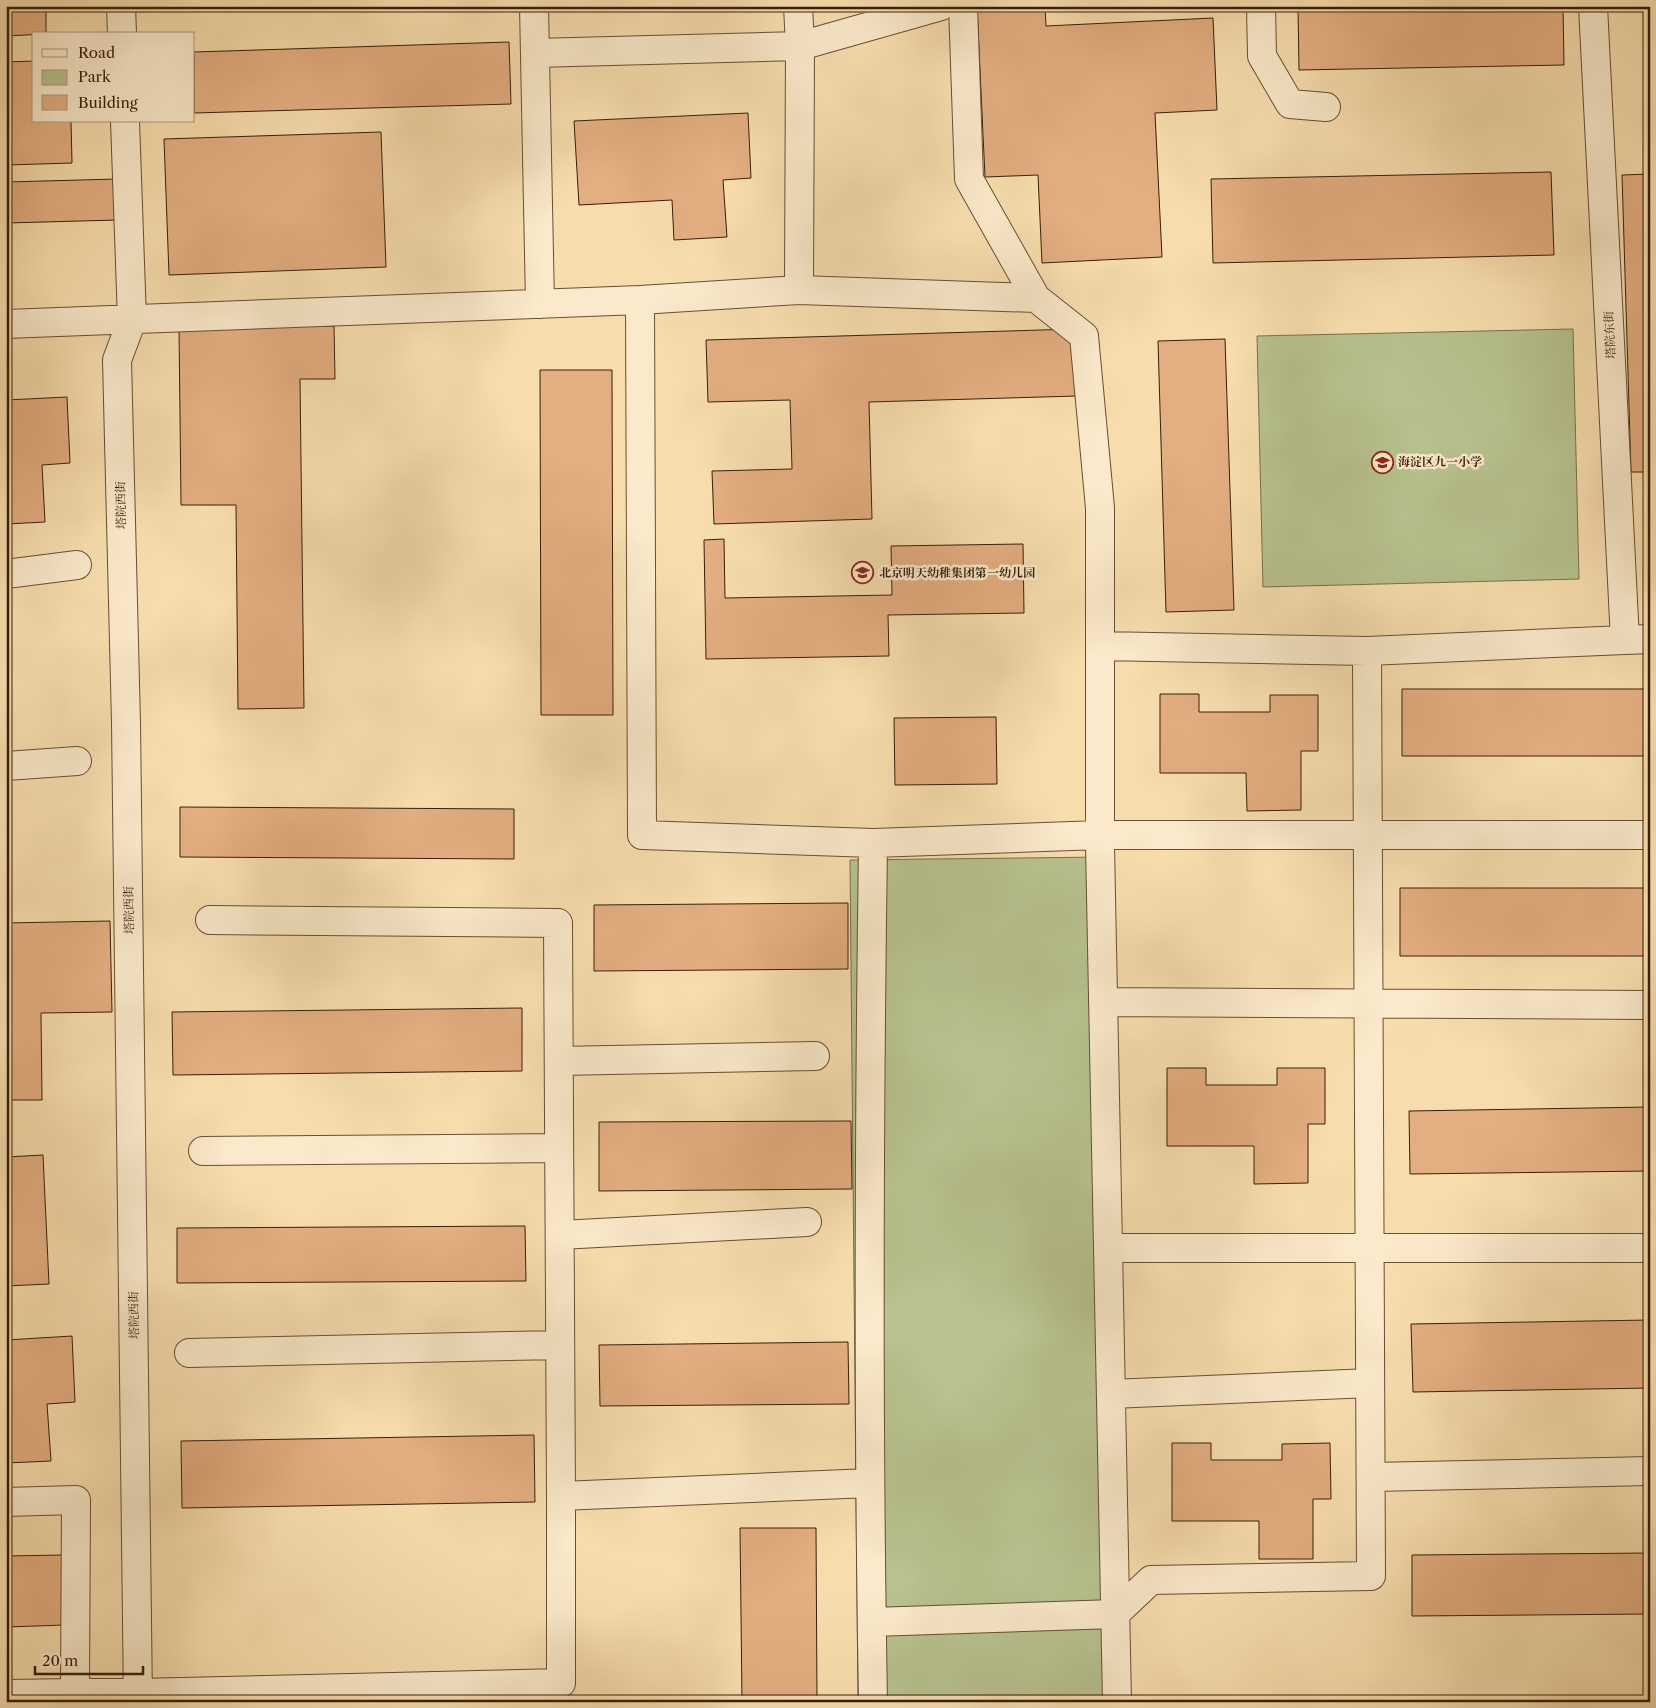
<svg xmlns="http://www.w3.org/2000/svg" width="1656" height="1708" font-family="'Libre Caslon Text','Noto Serif SC',serif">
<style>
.green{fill:#b7c28e;stroke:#78704c}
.building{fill:#e3ae81;stroke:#3a1e09}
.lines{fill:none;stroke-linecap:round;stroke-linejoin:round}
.street-casing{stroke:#694e32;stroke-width:30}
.street{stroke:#fae9ca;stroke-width:28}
.labels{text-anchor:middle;stroke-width:5;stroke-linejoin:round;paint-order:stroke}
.street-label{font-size:12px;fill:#3a1e09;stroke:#fae9ca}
.poi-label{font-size:12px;font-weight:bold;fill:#3a1e09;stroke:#fae9ca;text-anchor:start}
</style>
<rect width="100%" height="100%" fill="#f7ddae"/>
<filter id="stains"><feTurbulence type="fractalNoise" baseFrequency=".004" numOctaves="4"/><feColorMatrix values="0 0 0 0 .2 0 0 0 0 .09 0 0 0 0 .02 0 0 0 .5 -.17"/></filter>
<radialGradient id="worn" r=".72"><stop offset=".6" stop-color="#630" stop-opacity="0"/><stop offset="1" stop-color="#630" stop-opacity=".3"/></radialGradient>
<path class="green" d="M1573 329 1579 579 1263 587 1257 336Z
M1104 857 1110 1702H858L850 860Z"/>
<path class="building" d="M6 6H46V34L6 36Z
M1045 6 1046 26 1213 18 1217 110 1155 113 1162 257 1042 263 1038 175 985 177 977 7Z
M1563 6 1564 65 1299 70 1298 7Z
M509 42 511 104 194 113V52Z
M34 61V121H71L72 163 6 165V62Z
M748 113 751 178 723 180 727 237 674 240 672 200 579 205 574 121Z
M381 132 386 267 169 275 164 139Z
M1551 172 1554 255 1213 263 1211 179Z
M1650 174V472H1631L1622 175Z
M117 179 118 220 6 223V182Z
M334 326 335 379H300L304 708 238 709 236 505H181L179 328Z
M1075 329 1077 396 869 402 872 519 714 524 712 471 792 469 790 400 708 402 706 340Z
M1225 339 1234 610 1166 612 1158 341Z
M540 370H612L613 715H541Z
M67 397 70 463 42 465 45 522 6 524V400Z
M724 539 725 598 892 595 891 546 1023 544 1024 613 888 615 889 656 706 659 704 540Z
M1402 689H1650V756H1402Z
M1160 694H1199V712H1270V695H1318V751H1301V810L1247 811 1246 773H1160Z
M996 717 997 784 895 785 894 718Z
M180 807 514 809V859L180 857Z
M1400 888H1650V956H1400Z
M848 903V969L594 971V905Z
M110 921 112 1012 41 1013 42 1100H6V923Z
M522 1008V1071L173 1075 172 1012Z
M1167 1068H1206V1085H1277V1068H1325V1124H1308V1183L1254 1184V1146H1167Z
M1650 1107V1171L1410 1174 1409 1111Z
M851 1121 852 1189 599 1191V1122Z
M43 1155 49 1284 6 1286V1157Z
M525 1226 526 1281 177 1283V1228Z
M1650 1320V1388L1413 1392 1411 1324Z
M72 1336 75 1402 47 1404 51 1461 6 1463V1340Z
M848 1342 849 1404 600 1406 599 1345Z
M534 1435 535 1502 182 1508 181 1441Z
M1172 1443H1211V1460H1282V1444L1330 1443 1331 1499H1313V1559H1259V1521H1172Z
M740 1528H816L817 1699H828V1702H742Z
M1650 1553V1614L1412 1616V1555Z
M63 1555 65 1625 6 1627V1556Z"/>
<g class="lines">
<defs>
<path id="street" d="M121 6 122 34
M534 6 540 304
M798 6 800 46 799 290 1036 298 1084 336 1100 508V845L1117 1702
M963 6 969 179 1036 298
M1261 6 1262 56 1290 104 1326 107
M1593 6 1625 640 1650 639
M535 53 800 46 941 6
M125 121 132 320 117 360 126 723 138 1702
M799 290 640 300 642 835 873 843
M6 324 640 300
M6 574 77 565
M1100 646 1367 651
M6 766 77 761
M210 920 558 923 561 1496
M1103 1002 1650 1005
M559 1061 815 1056
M203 1151 559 1148
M560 1235 807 1222
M1108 1248H1650
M189 1353 560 1345
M1111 1394 1370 1383
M1371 1477 1650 1471
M6 1502 76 1500 75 1693H138L561 1683V1496L870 1483
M872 1622 1115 1614 1151 1580 1371 1576 1367 651 1625 640
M6 1694 75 1693
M873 1702C868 1415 869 1129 873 843L1100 835H1650"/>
</defs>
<use href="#street" class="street-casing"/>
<use href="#street" class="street"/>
</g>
<defs>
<symbol id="school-ring" viewBox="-11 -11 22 22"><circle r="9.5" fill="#fae9ca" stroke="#8f2418" stroke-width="1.5"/><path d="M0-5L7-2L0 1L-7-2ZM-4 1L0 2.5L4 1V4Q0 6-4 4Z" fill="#8f2418"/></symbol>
</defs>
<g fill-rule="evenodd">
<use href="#school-ring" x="1370" y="450" width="25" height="25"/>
<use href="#school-ring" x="850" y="560" width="25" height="25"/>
</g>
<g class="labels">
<g class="street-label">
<text transform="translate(1610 335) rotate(-93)" y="4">塔院东街</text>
<text transform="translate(121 505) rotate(-91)" y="4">塔院西街</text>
<text transform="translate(129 910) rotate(-91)" y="4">塔院西街</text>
<text transform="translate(134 1315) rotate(-91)" y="4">塔院西街</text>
</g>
<g class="poi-label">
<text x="1398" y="466">海淀区九一小学</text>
<text x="879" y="577">北京明天幼稚集团第一幼儿园</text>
</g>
</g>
<rect width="1656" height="1708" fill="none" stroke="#f7ddae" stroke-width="25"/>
<rect x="8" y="8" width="1641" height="1693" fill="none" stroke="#3a1e09" stroke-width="2.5"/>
<rect x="12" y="12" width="1631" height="1683" fill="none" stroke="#3a1e09"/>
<rect x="32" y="32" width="162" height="90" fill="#fae9ca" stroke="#ad987d"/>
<rect x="42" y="49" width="25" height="8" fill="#fae9ca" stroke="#ad987d"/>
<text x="78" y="58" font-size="15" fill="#3a1e09">Road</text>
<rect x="42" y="70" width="25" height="15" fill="#b7c28e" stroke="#ad987d"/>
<text x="78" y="82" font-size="15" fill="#3a1e09">Park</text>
<rect x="42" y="95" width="25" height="15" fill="#e3ae81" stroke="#ad987d"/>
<text x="78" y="108" font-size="15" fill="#3a1e09">Building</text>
<path d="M35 1666v8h108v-8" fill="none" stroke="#3a1e09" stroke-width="2.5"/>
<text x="42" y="1666" font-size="15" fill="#3a1e09" stroke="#fae9ca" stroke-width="4" paint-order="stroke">20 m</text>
<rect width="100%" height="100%" filter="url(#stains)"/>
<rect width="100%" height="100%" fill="url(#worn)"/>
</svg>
